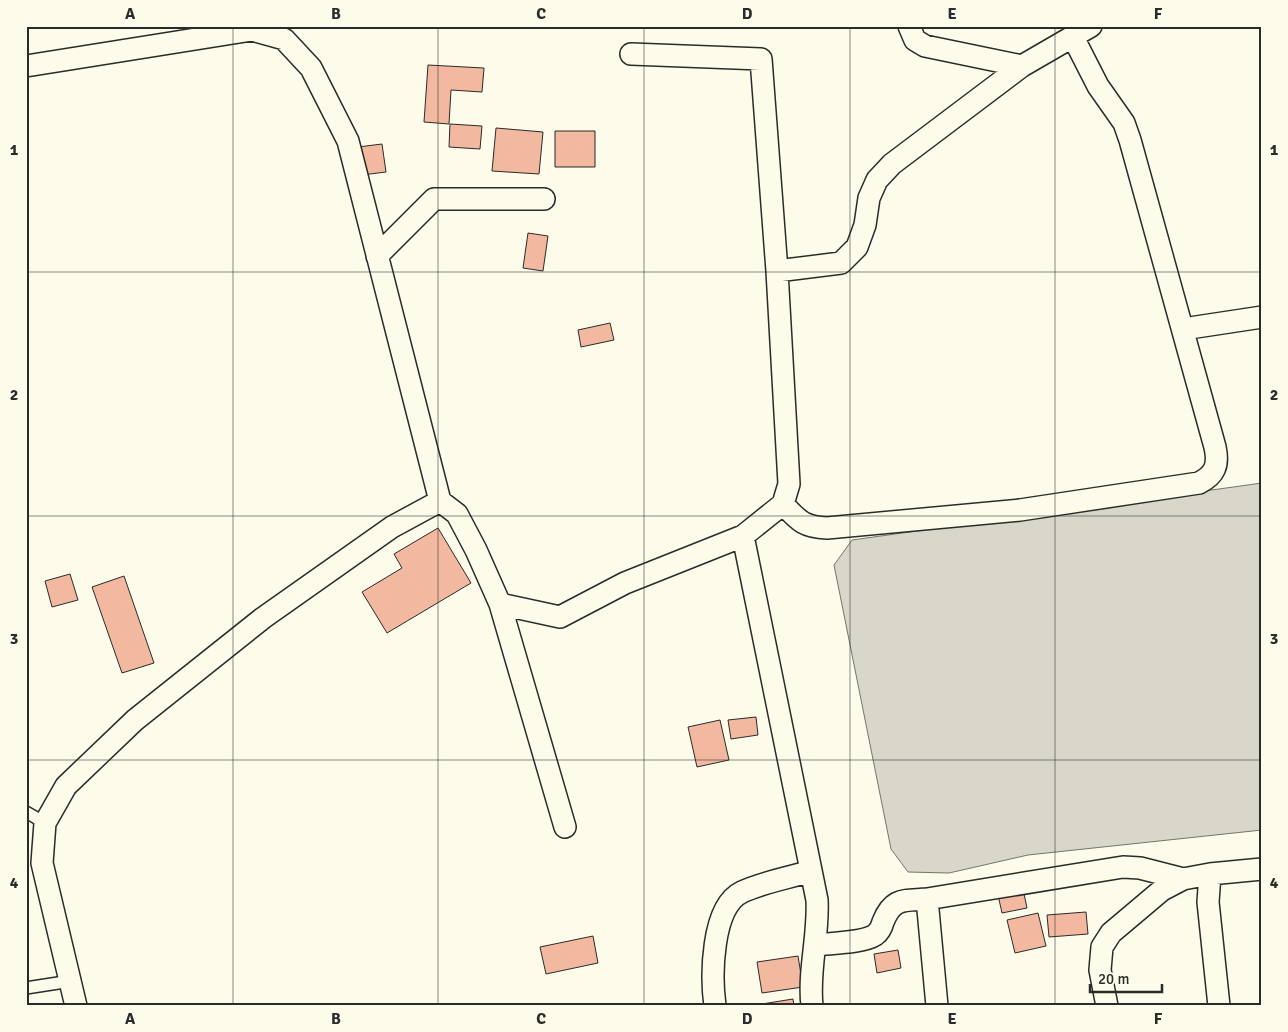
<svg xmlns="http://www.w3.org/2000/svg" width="1288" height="1032" font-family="Signika,sans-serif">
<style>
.water{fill:#d8d7c9;stroke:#74746e}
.building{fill:#f2b8a0;stroke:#2b2b2b}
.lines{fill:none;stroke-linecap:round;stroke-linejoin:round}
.lane-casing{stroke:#2b2b2b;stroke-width:14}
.street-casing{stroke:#2b2b2b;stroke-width:24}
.lane{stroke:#fdfbea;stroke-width:11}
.street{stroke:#fdfbea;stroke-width:21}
.grid{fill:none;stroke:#2b2b2b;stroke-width:1;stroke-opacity:0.55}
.neatline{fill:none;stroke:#2b2b2b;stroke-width:2}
.grid-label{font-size:16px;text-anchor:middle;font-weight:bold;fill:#2b2b2b}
</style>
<rect width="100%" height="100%" fill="#fdfbea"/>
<path class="water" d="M1262 483V830L1028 855 949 873 908 872 891 849 834 565 852 540Z"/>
<path class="building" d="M428 65 484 68 482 92 451 90 449 124 424 122Z
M450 124 482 126 480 149 449 147Z
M496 128 543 132 539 174 492 171Z
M555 131H595V167H555Z
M382 144 386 172 362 175 358 147Z
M528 233 548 236 543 271 523 268Z
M610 323 614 340 581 347 578 330Z
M438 528 471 583 387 633 362 592 402 568 394 554Z
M70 574 78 600 52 607 45 581Z
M124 576 154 663 122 673 92 587Z
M756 717 758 735 731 739 728 720Z
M720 720 729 760 697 767 688 727Z
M1023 889 1027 908 1002 913 998 895Z
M1086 912 1088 934 1049 937 1047 915Z
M1038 913 1046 946 1015 953 1007 920Z
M593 936 598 963 546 974 540 947Z
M898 950 901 968 877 973 874 954Z
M798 956 803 987 762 993 757 962Z
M793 999 794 1006H763L762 1004Z"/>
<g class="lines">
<defs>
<path id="lane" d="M26 812 45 823
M26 988 71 981"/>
<path id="street" d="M909 26 915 40 925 46 1022 66
M631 54 761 59 777 271
M26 66 252 30 284 39 311 68 348 141 440 501
M377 256 434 199H544
M1183 329 1262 317
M783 504C798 520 803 527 827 528L1020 510 1199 483C1215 475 1219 465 1215 447L1130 140 1124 123 1098 86 1073 37
M743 536 817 900C819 935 808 971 812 1006
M500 604 565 827
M1210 874 1208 902 1219 1006
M927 899 937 1006
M816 945C831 943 863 943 875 935 879 932 882 926 883 922 893 897 904 901 927 899L1123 867 1140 868 1183 879
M76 1006 42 863 45 823 66 786 135 720 263 618 392 527 440 501 457 514 476 550 500 604 560 617 625 583 743 536 783 504 789 484 777 271 841 263 857 247 865 225 869 198 877 180 892 164 1022 66 1091 26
M715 1006C711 977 711 907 742 892 763 882 789 878 811 871
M1107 1006 1100 970 1102 947 1111 933 1162 890 1183 879 1210 874 1262 869"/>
</defs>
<use href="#lane" class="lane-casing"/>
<use href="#street" class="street-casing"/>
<use href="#lane" class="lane"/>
<use href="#street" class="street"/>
</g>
<path class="grid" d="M233 26V1006M438 26V1006M644 26V1006M850 26V1006M1055 26V1006M26 272H1262M26 516H1262M26 760H1262"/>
<rect width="1288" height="1032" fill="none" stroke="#fdfbea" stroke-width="55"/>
<path d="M1090 984v8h72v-8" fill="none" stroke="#2b2b2b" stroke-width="2.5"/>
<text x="1098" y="984" font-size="15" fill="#2b2b2b" stroke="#fdfbea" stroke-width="4" paint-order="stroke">20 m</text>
<rect x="28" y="28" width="1232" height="976" class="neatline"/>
<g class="grid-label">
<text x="130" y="19">A</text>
<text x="336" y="19">B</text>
<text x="541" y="19">C</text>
<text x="747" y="19">D</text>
<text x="952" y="19">E</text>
<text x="1158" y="19">F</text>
<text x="14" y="155">1</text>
<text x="1274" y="155">1</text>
<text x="14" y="400">2</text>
<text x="1274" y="400">2</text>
<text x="14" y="644">3</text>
<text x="1274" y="644">3</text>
<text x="14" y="888">4</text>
<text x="1274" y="888">4</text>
<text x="130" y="1024">A</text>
<text x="336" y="1024">B</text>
<text x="541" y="1024">C</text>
<text x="747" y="1024">D</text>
<text x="952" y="1024">E</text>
<text x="1158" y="1024">F</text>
</g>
</svg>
